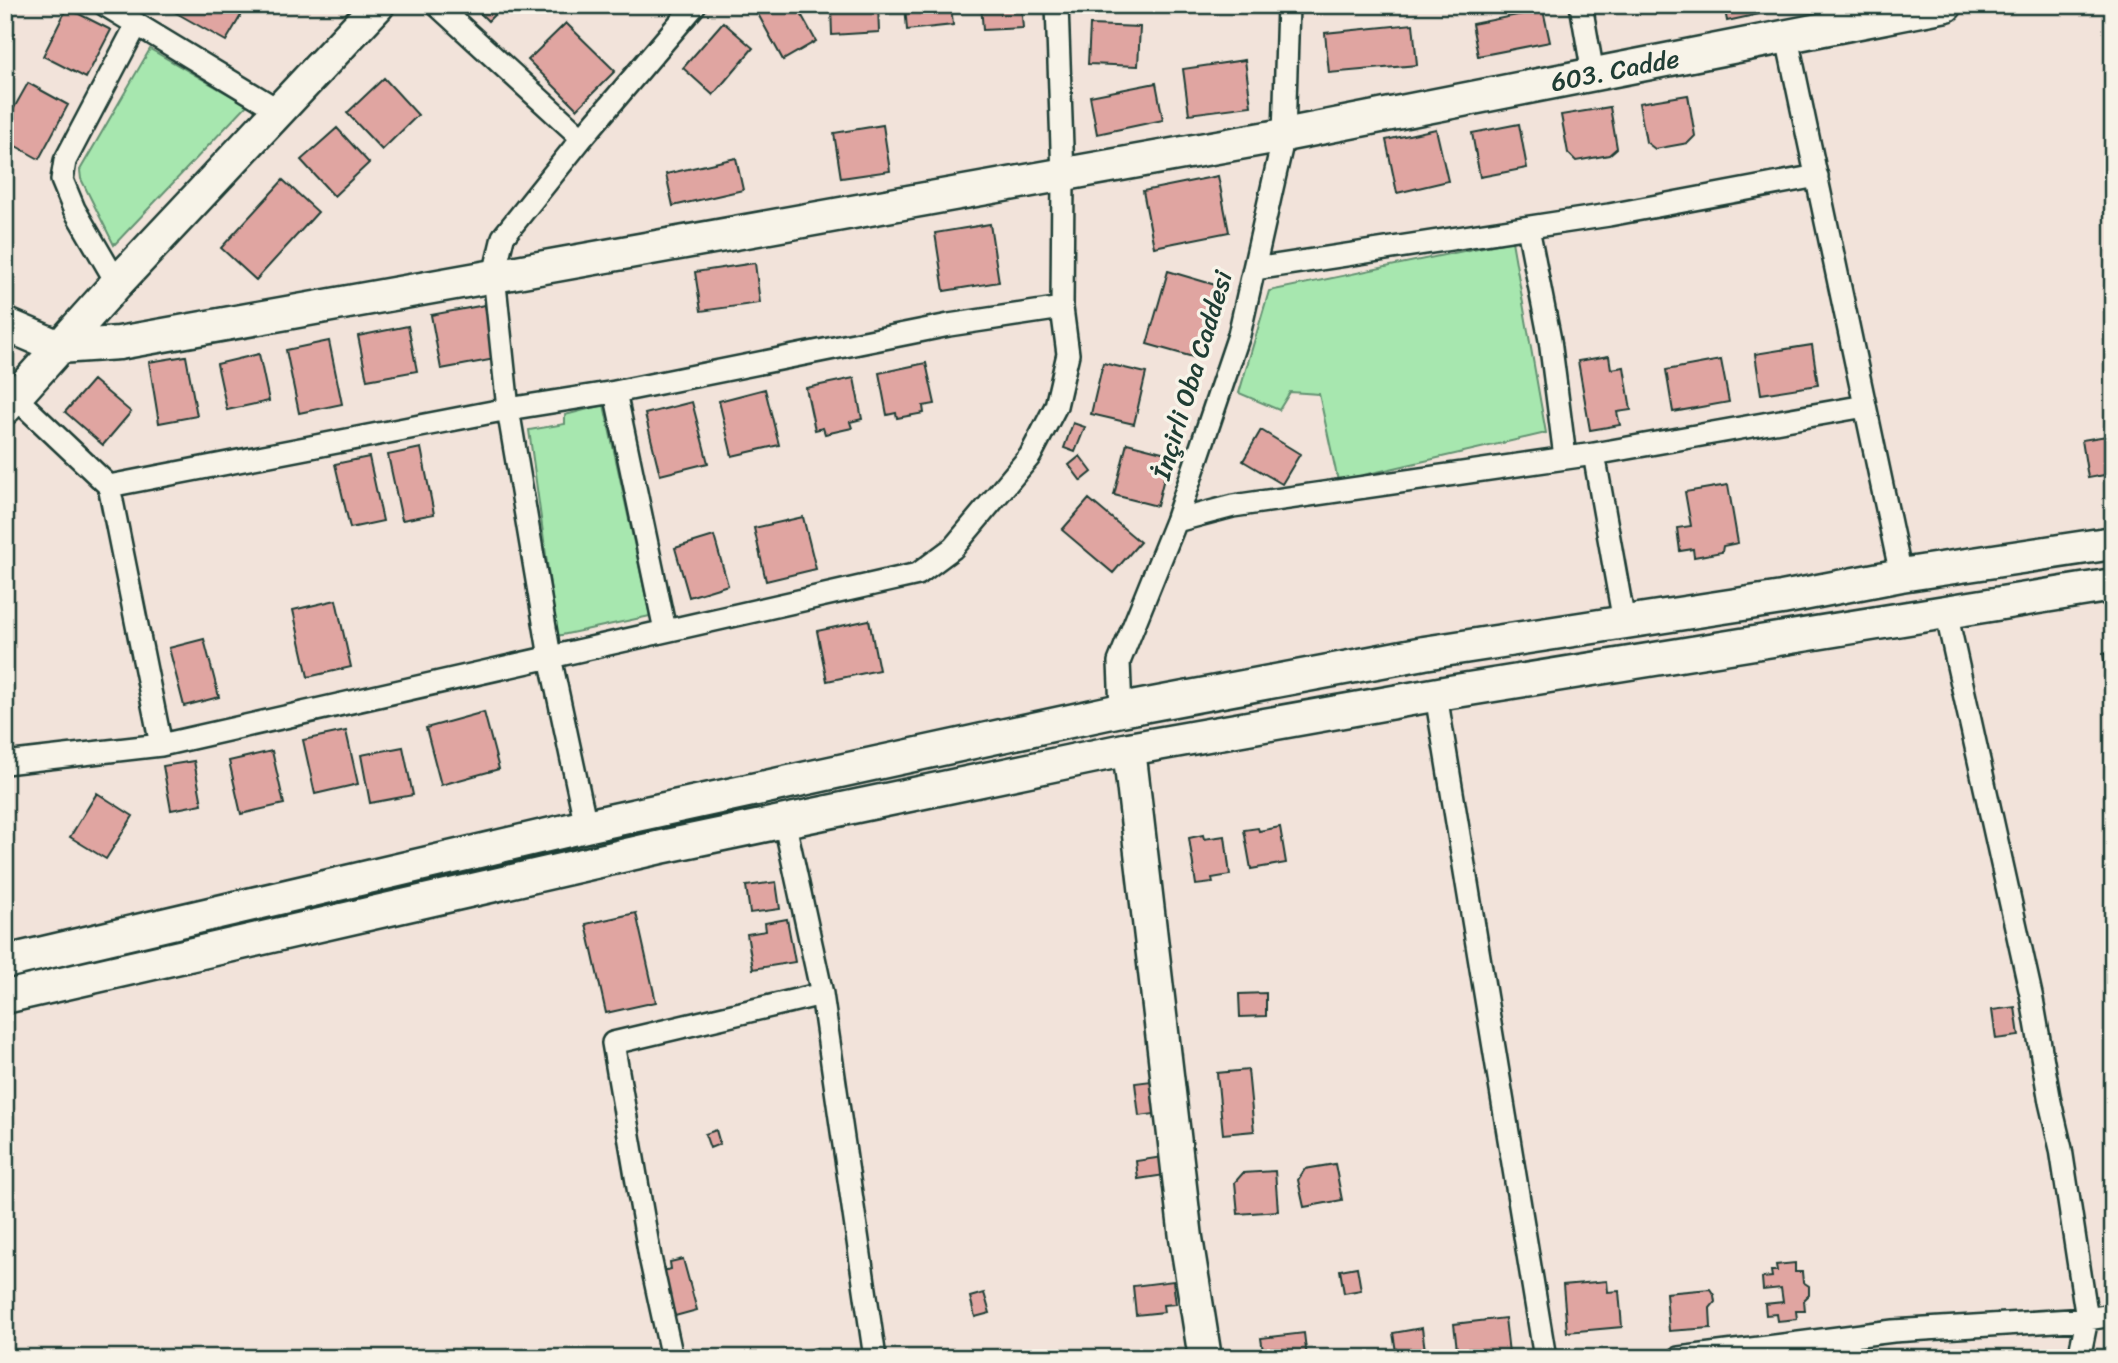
<svg xmlns="http://www.w3.org/2000/svg" width="2118" height="1363" font-family="Sriracha,sans-serif">
<style>
.green{fill:#a7e7af;stroke:#639272;stroke-width:2}
.building{fill:#e0a5a1;stroke:#1f3d34;stroke-width:2}
.lines{fill:none;stroke-linecap:round;stroke-linejoin:round}
.street-casing{stroke:#1f3d34;stroke-width:26}
.secondary-casing{stroke:#1f3d34;stroke-width:37}
.street{stroke:#f7f3e8;stroke-width:21}
.secondary{stroke:#f7f3e8;stroke-width:32}
.labels{text-anchor:middle;stroke-width:7;stroke-linejoin:round;paint-order:stroke}
.street-label{font-size:26px;fill:#1f3d34;stroke:#f7f3e8}
</style>
<rect width="100%" height="100%" fill="#f2e3da"/>
<filter id="ink" filterUnits="userSpaceOnUse"><feTurbulence type="fractalNoise" baseFrequency=".0143" numOctaves="2"/><feDisplacementMap in="SourceGraphic" scale="14" xChannelSelector="R" yChannelSelector="G"/><feConvolveMatrix kernelMatrix="1 2 1 2 8 2 1 2 1" color-interpolation-filters="sRGB"/></filter>
<g filter="url(#ink)">
<path class="green" d="M150 49 247 105 114 245 81 179 80 170Z
M1512 241 1546 433 1338 481 1319 394 1290 392 1279 410 1239 393 1269 291Z
M604 405 650 616 557 636 529 430 565 424V415Z"/>
<path class="building" d="M174 5H247L226 41 171 10Z
M472 5H504L488 21Z
M753 5H796L816 41 783 60Z
M831 5H878L879 32 832 35Z
M905 5H951L953 25 907 30Z
M981 5H1021L1023 28 983 30Z
M1724 5H1790L1791 7 1727 21Z
M67 8 111 30 86 78 43 56Z
M1543 10 1550 42 1478 56 1472 24Z
M723 22 753 48 713 95 683 68Z
M566 23 615 71 577 109 528 60Z
M1413 24 1417 65 1329 73 1325 33Z
M1090 25 1140 27 1138 66 1088 64Z
M1245 60 1251 106 1189 114 1183 69Z
M384 78 418 115 382 150 347 113Z
M28 83 68 105 39 159 5 140V124Z
M1156 83 1163 120 1097 134 1090 96Z
M1688 95 1695 136 1688 143 1655 149 1646 142 1639 103Z
M1610 107 1617 148 1609 155 1576 161 1568 153 1561 115Z
M1519 124 1527 168 1480 177 1472 133Z
M883 125 890 171 841 178 834 133Z
M337 128 369 163 334 196 301 160Z
M1436 129 1448 181 1397 193 1386 140Z
M736 158 743 190 673 206 666 174Z
M1218 176 1229 232 1154 247 1143 191Z
M283 180 318 212 256 280 221 248Z
M990 224 999 282 944 291 935 233Z
M755 263 760 303 701 311 695 272Z
M1168 271 1222 287 1200 359 1147 344Z
M485 305 495 359 441 369 431 315Z
M408 326 417 371 367 380 358 336Z
M329 341 342 404 299 413 286 350Z
M1812 345 1818 385 1761 394 1755 354Z
M259 354 269 401 227 410 217 364Z
M186 356 197 416 159 423 149 362Z
M1609 356 1611 369 1624 367 1631 410 1617 412 1620 425 1590 430 1578 361Z
M1721 360 1729 402 1673 412 1666 370Z
M926 363 935 404 923 406 924 413 897 418 896 413 887 415 879 373Z
M1103 363 1146 373 1134 424 1091 414Z
M854 378 862 419 850 422 852 428 825 434 823 428 815 430 806 388Z
M93 380 131 412 103 445 65 412Z
M765 389 779 445 732 456 719 401Z
M692 402 708 463 660 475 645 414Z
M1073 423 1085 427 1075 452 1064 448Z
M1261 430 1300 454 1282 484 1243 461Z
M2113 435V481H2111L2110 474 2088 478 2082 440Z
M1127 443 1170 454 1157 506 1114 495Z
M421 448 434 514 402 520 388 455Z
M1080 456 1092 472 1081 481 1069 465Z
M369 457 383 521 350 528 335 464Z
M1728 485 1738 543 1723 546 1722 552 1694 557 1693 549 1680 551 1677 528 1691 526 1685 492Z
M1089 499 1140 542 1113 573 1062 530Z
M803 517 816 569 766 581 754 528Z
M714 536 728 585 689 597 675 548Z
M336 600 351 667 308 677 293 610Z
M869 620 879 670 827 681 817 631Z
M204 639 219 697 184 706 169 648Z
M2113 652V710L2103 654Z
M484 712 499 769 441 785 426 728Z
M346 731 358 784 315 794 303 740Z
M403 747 413 795 370 803 361 755Z
M272 751 284 804 241 814 229 761Z
M194 761 202 804 171 810 163 766Z
M97 793 133 816 106 859 70 837Z
M1280 827 1286 863 1251 869 1244 830 1258 828 1259 831Z
M1203 835 1204 839 1225 836 1230 875 1212 878 1213 883 1196 885 1189 838Z
M776 882 780 909 750 913 746 886Z
M636 913 656 1002 606 1013 586 924Z
M787 919 795 962 753 969 747 934 766 931 765 923Z
M1266 993V1016L1240 1017 1239 994Z
M2015 1007 2019 1036 1996 1039 1992 1010Z
M1248 1070 1254 1131 1223 1134 1217 1073Z
M1167 1079 1171 1112 1139 1116 1135 1083Z
M716 1130 720 1144 710 1148 705 1134Z
M1163 1157 1165 1175 1138 1179 1136 1161Z
M1335 1164 1342 1200 1304 1207 1298 1180 1305 1169Z
M1275 1171 1278 1211 1238 1214 1235 1182 1243 1173Z
M683 1259 697 1310 675 1316 663 1271 671 1269 670 1262Z
M1795 1263V1272H1802L1803 1282 1809 1286V1295L1804 1300 1805 1311H1796L1797 1319 1778 1321 1777 1314 1766 1315 1765 1304 1783 1302 1781 1288 1763 1290 1762 1278 1772 1277 1771 1271H1777L1776 1265Z
M1357 1267 1361 1290 1344 1293 1340 1270Z
M1173 1281 1176 1304 1163 1305 1164 1312 1136 1315 1133 1286Z
M1607 1281 1608 1292 1619 1291 1622 1327 1567 1332 1563 1285Z
M1710 1289 1714 1295 1715 1302 1710 1308 1711 1328 1669 1331 1666 1293Z
M984 1293 990 1313 975 1317 970 1297Z
M1505 1318 1509 1353 1458 1358 1454 1324Z
M1422 1328 1426 1358H1397L1393 1333Z
M1304 1333 1307 1358H1264L1261 1338Z
M816 1348 818 1358H785V1355Z"/>
<g class="lines">
<defs>
<path id="street" d="M105 5 278 110
M437 5 582 138
M1581 5 1593 74
M1787 38 1901 575
M1528 228 1550 340 1565 457
M1254 269 1609 215 1817 176
M117 283 74 209 62 180 65 161 137 24
M615 392 665 630
M15 397 109 486 161 745
M1594 454 1624 622
M109 486 508 409 615 392 949 325 1062 308
M1176 521 1233 506 1594 454 1865 406
M1946 612 2032 999 2050 1102 2061 1149 2087 1319 2079 1358
M1436 695 1545 1358
M1121 710 1119 662 1176 521 1239 335 1284 135 1288 5
M5 763 161 745 918 574 953 548 1030 456 1056 406 1068 354 1062 308 1063 176 1057 5
M784 820 822 994 875 1358
M586 826 550 657 508 409 494 275 503 237 582 138 695 5
M672 1358 650 1257 613 1043 822 994
M1679 1358 1893 1331 2087 1319 2113 1315"/>
<path id="secondary" d="M5 324 59 347 119 343 1284 135 1946 5
M5 408 117 283 378 5
M1129 749 1186 1238 1205 1358
M5 962 586 826 1121 710 1424 653 1782 598 1901 575 2113 543
M5 997 661 847 1129 749 1450 692 2113 585"/>
</defs>
<use href="#street" class="street-casing"/>
<use href="#secondary" class="secondary-casing"/>
<use href="#street" class="street"/>
<use href="#secondary" class="secondary"/>
</g>
</g>
<g class="labels">
<g class="street-label">
<text transform="translate(1615 70) rotate(-11)" y="9">603. Cadde</text>
<text transform="translate(1192 375) rotate(-73)" y="9">İnçirli Oba Caddesi</text>
</g>
</g>
<rect width="2118" height="1363" fill="none" stroke="#f7f3e8" stroke-width="28"/>
<rect x="14" y="14" width="2090" height="1335" fill="none" stroke="#1f3d34" stroke-width="2.5" filter="url(#ink)"/>
</svg>
